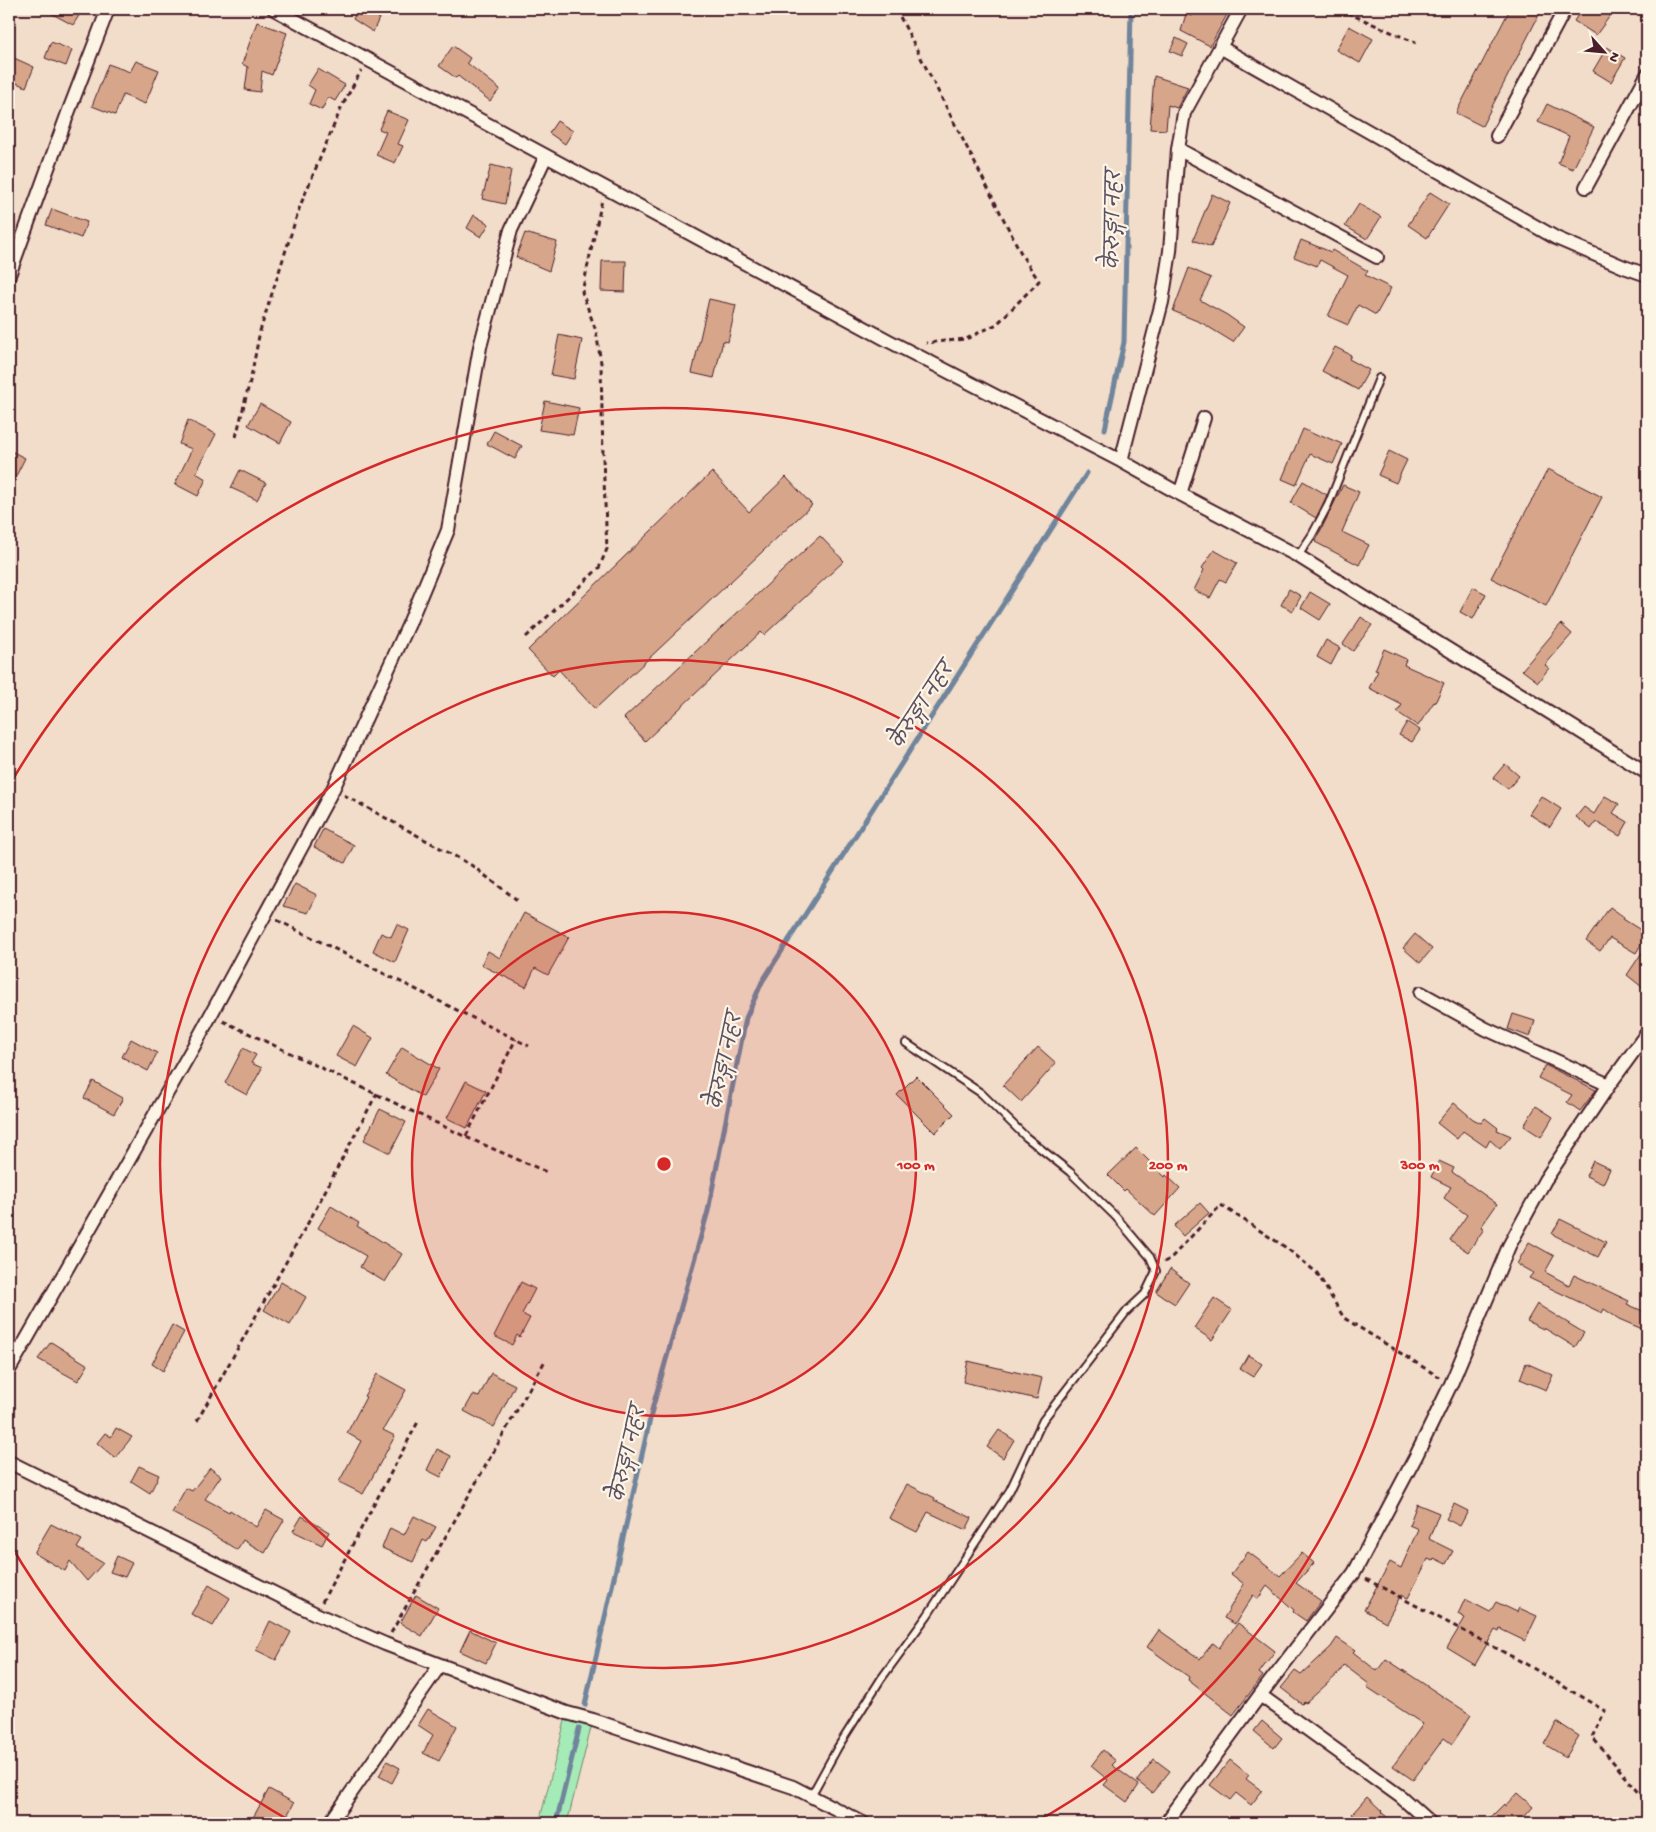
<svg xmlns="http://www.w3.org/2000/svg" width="1656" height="1832" font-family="'Gochi Hand','Playpen Sans Deva',sans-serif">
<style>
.green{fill:#a5ebb7;stroke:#788571}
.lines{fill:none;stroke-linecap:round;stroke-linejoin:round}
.stream{stroke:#6f849c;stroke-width:5}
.building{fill:#d7a68a;stroke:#4a1f2b}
.service-casing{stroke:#4a1f2b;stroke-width:10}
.minor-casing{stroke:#4a1f2b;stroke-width:16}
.path{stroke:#4a1f2b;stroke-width:3;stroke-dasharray:5 4;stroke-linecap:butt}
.service{stroke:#fcf5e5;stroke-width:6}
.minor{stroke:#fcf5e5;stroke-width:12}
.ring{fill:none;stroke:#d62828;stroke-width:2.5}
.labels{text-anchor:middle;stroke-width:4.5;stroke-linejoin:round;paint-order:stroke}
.water-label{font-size:20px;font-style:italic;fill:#5c5164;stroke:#fcf5e5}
.centre{fill:#d62828;stroke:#fcf5e5;stroke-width:2.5}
.ring-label{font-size:15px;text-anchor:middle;font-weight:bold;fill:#d62828;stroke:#fcf5e5;stroke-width:4.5;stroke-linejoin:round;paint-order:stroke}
</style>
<rect width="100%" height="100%" fill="#f1ddca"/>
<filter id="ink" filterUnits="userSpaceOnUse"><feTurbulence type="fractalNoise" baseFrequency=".02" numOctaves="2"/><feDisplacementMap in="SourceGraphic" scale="10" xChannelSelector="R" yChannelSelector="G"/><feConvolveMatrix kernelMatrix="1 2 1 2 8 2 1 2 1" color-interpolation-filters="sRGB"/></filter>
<g filter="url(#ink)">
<path class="green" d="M567 1713 593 1720 567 1823H539Z"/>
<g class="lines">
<path class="stream" d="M1105 429 1124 342 1131 9
M585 1705 653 1406 708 1211 746 1018 762 982 1087 473
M556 1823 579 1729"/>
</g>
<path class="building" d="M43 9H83L73 25Z
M358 9H383L373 32 353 19Z
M1196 9H1230L1210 46 1181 31 1186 14 1192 16Z
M1510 9H1542L1482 126 1456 113Z
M1582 9H1615L1596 35 1574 21Z
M257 22 287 33 272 75 262 71 260 92 245 90 248 67 242 64Z
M1349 26 1373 39 1360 63 1336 50Z
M1176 38 1188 44 1182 56 1170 51Z
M51 42 72 50 66 66 45 58Z
M453 46 470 58 467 63 500 89 490 101 458 76 456 78 439 66Z
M1607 47 1625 58 1611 82 1593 71Z
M14 58 34 67 26 87 9 80V70Z
M136 61 159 70 145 104 123 95 115 115 92 106 108 64 130 72Z
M318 69 345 85 335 101 328 97 322 110 309 104 315 90 308 85Z
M1154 76 1188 87 1177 108 1168 105 1166 130 1150 129Z
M1547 104 1594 127 1573 169 1558 163 1569 136 1538 122Z
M387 111 409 120 398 144 403 146 395 163 376 155 386 132 379 129Z
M557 121 573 131 565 144 549 133Z
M491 165 511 170 505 204 482 199Z
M1430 192 1449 204 1427 238 1408 225Z
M1212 194 1230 203 1211 247 1193 240Z
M1359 204 1381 217 1367 239 1345 226Z
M52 209 87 222 81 238 46 225Z
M474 215 489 224 481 237 467 228Z
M525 233 557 242 549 271 516 257Z
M1301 240 1331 252 1332 250 1368 271 1365 275 1391 288 1376 315 1358 305 1348 325 1328 316 1348 275 1320 260 1317 266 1294 257Z
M602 261H626L625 292 601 291Z
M1189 268 1211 278 1200 300 1227 315 1244 327 1233 342 1202 323 1173 311Z
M709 299 736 305 728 342 723 341 714 378 692 373Z
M559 335 582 340 574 379 551 375Z
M1335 347 1351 355 1349 359 1369 370 1358 390 1322 371Z
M545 401 579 408 573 435 539 430Z
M260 404 291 422 280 443 248 425Z
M188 420 216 434 196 473 206 479 198 496 175 484 192 449 179 444Z
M1303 429 1320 437 1321 435 1342 444 1333 464 1310 454 1296 485 1282 479Z
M494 431 522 446 515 459 487 444Z
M9 450 25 458 9 490Z
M1389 451 1407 460 1396 483 1378 475Z
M1548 469 1602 497 1546 606 1491 578Z
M240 470 266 483 257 500 231 488Z
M712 472 749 512 786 477 812 505 595 709 559 670 553 676 528 650Z
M1303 481 1327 495 1316 518 1291 503Z
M1343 485 1359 492 1342 532 1369 545 1359 565 1315 542Z
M820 536 844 561 764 635 761 632 645 741 624 718Z
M1214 550 1237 563 1226 582 1220 579 1210 598 1194 590 1204 570 1202 568Z
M1473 587 1486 594 1473 619 1460 612Z
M1289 589 1301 596 1293 611 1281 605Z
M1310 592 1330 604 1320 620 1301 608Z
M1361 617 1372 625 1353 651 1343 644Z
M1561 624 1572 634 1545 665 1549 668 1538 682 1522 670Z
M1326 640 1340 648 1331 665 1317 657Z
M1384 649 1406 659 1404 665 1444 683 1435 703 1434 702 1418 726 1397 712 1402 705 1369 688 1378 671 1375 670Z
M1407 722 1420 730 1412 742 1399 735Z
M1505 764 1519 776 1508 789 1493 778Z
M1541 796 1561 809 1550 827 1529 814Z
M1605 796 1619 804 1613 813 1628 822 1620 836 1596 822 1591 829 1576 817 1584 807 1594 814Z
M323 829 354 845 345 863 314 847Z
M295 884 317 895 308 913 283 906Z
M1610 907 1624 917 1623 919 1647 934 1636 953 1610 938 1600 951 1586 941Z
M524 913 569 937 548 975 535 968 526 987 481 965 488 951 500 958Z
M397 924 409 930 395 962 373 951 381 933 391 937Z
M1415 934 1432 949 1420 963 1403 948Z
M1647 945V980L1642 987 1627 975Z
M1513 1014 1535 1021 1530 1037 1508 1029Z
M353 1026 373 1038 357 1067 336 1056Z
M131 1039 157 1053 148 1071 122 1057Z
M402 1047 439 1069 423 1097 386 1075Z
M1038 1047 1056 1063 1021 1102 1003 1085Z
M243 1048 256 1055 251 1063 262 1068 247 1095 225 1083Z
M1545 1065 1596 1090 1580 1111 1567 1102 1572 1095 1538 1078Z
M916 1076 954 1114 935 1133 897 1095Z
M93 1081 123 1098 114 1114 84 1098Z
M466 1081 486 1091 467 1128 447 1118Z
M1454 1103 1473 1119 1481 1123 1485 1118 1498 1128 1497 1130 1511 1136 1500 1149 1490 1140 1486 1147 1463 1131 1457 1139 1437 1123Z
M1536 1106 1553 1117 1541 1137 1524 1126Z
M380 1109 406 1122 390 1153 364 1140Z
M1136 1148 1165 1177 1166 1175 1180 1188 1155 1216 1126 1189 1124 1191 1108 1175Z
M1439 1161 1454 1168 1452 1172 1497 1204 1481 1227 1484 1229 1468 1252 1450 1240 1467 1215 1444 1198 1451 1187 1431 1177Z
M1593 1161 1610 1169 1603 1184 1586 1176Z
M1200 1203 1209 1213 1183 1236 1174 1226Z
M331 1206 359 1223 357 1226 402 1254 385 1282 360 1267 366 1256 318 1228Z
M1560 1219 1606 1242 1598 1257 1552 1234Z
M1529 1242 1554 1256 1545 1272 1569 1285 1574 1275 1629 1301 1627 1304 1647 1313V1331L1619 1319 1604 1309 1602 1313 1529 1278 1533 1273 1517 1264Z
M1170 1269 1189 1283 1175 1304 1156 1292Z
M281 1282 306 1297 290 1325 264 1310Z
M521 1282 535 1289 522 1314 530 1318 520 1337 517 1335 512 1345 494 1336Z
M1214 1298 1232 1310 1212 1340 1194 1328Z
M1537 1304 1584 1333 1575 1347 1544 1328 1543 1329 1527 1321Z
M172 1325 184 1332 163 1371 152 1364Z
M51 1342 88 1365 78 1381 38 1359Z
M1248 1355 1262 1364 1253 1377 1240 1369Z
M968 1361 1042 1378 1037 1399 963 1382Z
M1526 1363 1553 1375 1546 1390 1520 1379Z
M491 1373 515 1385 494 1427 464 1411 473 1395 479 1397Z
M377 1374 406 1390 383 1430 395 1436 363 1494 339 1482 361 1441 347 1433 366 1397 364 1396Z
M116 1428 132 1437 115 1458 97 1443 105 1433 111 1437Z
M999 1430 1014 1440 1003 1458 987 1447Z
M437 1449 451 1456 441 1477 427 1470Z
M139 1466 159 1475 150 1493 131 1481Z
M210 1468 221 1476 205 1499 229 1512 230 1510 256 1527 266 1510 284 1520 265 1553 243 1540 237 1550 207 1531 172 1513 186 1488 192 1491Z
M907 1484 935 1498 934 1500 972 1518 966 1530 928 1512 917 1532 889 1518Z
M1417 1504 1439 1513 1429 1539 1453 1551 1446 1564 1434 1558 1433 1561 1428 1559 1408 1598 1401 1595 1386 1622 1364 1610 1390 1562 1401 1568 1418 1529 1409 1525Z
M1454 1504 1468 1511 1460 1526 1446 1519Z
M302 1516 329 1532 322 1545 293 1531Z
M414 1516 436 1527 427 1542 423 1540 413 1562 382 1548 390 1528 404 1535Z
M51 1524 82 1540 77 1548 103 1563 87 1581 70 1561 65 1571 34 1553Z
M1248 1552 1280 1576 1302 1553 1314 1563 1296 1583 1321 1601 1306 1621 1293 1612 1294 1610 1267 1586 1258 1599 1253 1595 1235 1624 1224 1618 1244 1584 1231 1574Z
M117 1556 132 1563 125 1577 110 1572Z
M209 1585 230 1598 213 1626 191 1614Z
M416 1595 438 1608 422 1636 400 1623Z
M1465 1599 1490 1612 1496 1602 1517 1612 1519 1608 1537 1616 1525 1641 1500 1629 1499 1632 1495 1630 1475 1665 1447 1648 1465 1618 1458 1614Z
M270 1621 291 1632 276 1660 256 1650Z
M1238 1623 1275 1651 1259 1673 1263 1676 1233 1715 1188 1680 1189 1677 1147 1647 1159 1630 1200 1659 1213 1643 1219 1648Z
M470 1630 496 1643 486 1663 460 1651Z
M1337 1638 1355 1650 1353 1652 1377 1671 1386 1659 1471 1715 1452 1744 1444 1738 1413 1780 1393 1766 1423 1724 1367 1687 1369 1684 1344 1665 1339 1673 1306 1703 1304 1702 1302 1704 1281 1688 1295 1671 1301 1675 1331 1647Z
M428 1709 457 1726 439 1761 423 1753 433 1735 418 1725Z
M1262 1721 1282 1738 1274 1748 1254 1731Z
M1557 1722 1579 1736 1566 1757 1544 1744Z
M1103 1750 1116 1761 1112 1765 1139 1785 1127 1802 1104 1785 1108 1780 1091 1766Z
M1154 1759 1170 1771 1152 1793 1137 1781Z
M1230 1760 1249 1775 1246 1779 1262 1791 1251 1805 1236 1793 1230 1800 1210 1785Z
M387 1761 400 1768 392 1783 379 1776Z
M269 1789 294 1803 283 1823H250Z
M1517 1793 1533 1807 1519 1823H1485L1504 1804 1505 1806Z
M1367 1797 1382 1811 1381 1812 1394 1823H1362L1352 1814Z"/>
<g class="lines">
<defs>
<path id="service" d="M1298 556 1312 535 1328 505 1379 378
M811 1796 838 1747 881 1679 927 1616 1010 1490 1043 1420 1127 1311 1145 1294 1156 1271 1150 1257 1116 1217 1070 1172 1026 1137 981 1093 906 1043"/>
<path id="minor" d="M274 9 889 341 1121 461 1180 494 1298 556 1647 773
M1220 47 1556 238 1624 267 1647 275
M1497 136 1565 9
M1178 149 1377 257
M1586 187 1647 75
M9 275 68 113 108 9
M1121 461 1162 302 1170 251 1178 149 1184 113 1241 9
M1180 494 1204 418
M1421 993 1486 1029 1609 1085
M9 1370 195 1044 333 789 408 626 448 530 480 347 511 230 546 156
M9 1462 316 1614 385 1644 567 1713 593 1720 793 1787 863 1823
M1260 1695 1401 1797 1430 1823
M330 1823 440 1665
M1166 1823 1260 1695 1354 1573 1416 1456 1451 1384 1509 1246 1545 1180 1609 1085 1647 1033"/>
</defs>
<use href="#service" class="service-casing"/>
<use href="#minor" class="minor-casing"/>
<path class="path" d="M896 9 1023 257 1039 281 997 324 966 339 926 343
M1339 9 1416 43
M236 437 251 377 260 331 300 206 342 106 361 71
M526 637 599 568 607 549 603 458 601 363 596 331 582 292 602 200
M344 795 471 865 520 902
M277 920 529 1046
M223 1021 466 1137 549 1173
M466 1136 516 1039
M1164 1262 1170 1259 1221 1205 1288 1249 1317 1273 1344 1318 1439 1377
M197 1421 313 1214 377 1093
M1366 1579 1526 1664 1605 1711 1592 1737 1647 1802
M322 1602 419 1420
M391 1633 546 1359"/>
<use href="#service" class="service"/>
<use href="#minor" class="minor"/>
</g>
</g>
<circle cx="664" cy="1164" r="252" fill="#d62828" fill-opacity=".12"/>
<g class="ring">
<circle cx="664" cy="1164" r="252"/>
<circle cx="664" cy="1164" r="504"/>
<path d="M292 1822A756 756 0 0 1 9 1542M9 786A756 756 0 1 1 1036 1822"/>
</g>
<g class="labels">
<g class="water-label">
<text transform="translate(1112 220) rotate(-89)" y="7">केरुङ्गा नहर</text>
<text transform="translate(921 705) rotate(-57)" y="7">केेरुङ्गा नहर</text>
<text transform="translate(724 1061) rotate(-78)" y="7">केेरुङ्गा नहर</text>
<text transform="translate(627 1454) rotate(-77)" y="7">केेरुङ्गा नहर</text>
</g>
</g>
<circle cx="664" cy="1164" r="8" class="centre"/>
<g class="ring-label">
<text x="916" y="1169">100 m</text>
<text x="1168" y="1169">200 m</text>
<text x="1420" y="1169">300 m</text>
</g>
<rect width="1656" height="1832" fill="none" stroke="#fcf5e5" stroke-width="30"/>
<rect x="15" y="15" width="1626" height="1802" fill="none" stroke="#4a1f2b" stroke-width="2" filter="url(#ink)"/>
<g transform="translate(1604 52) rotate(117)" stroke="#fcf5e5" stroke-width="4" paint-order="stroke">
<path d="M0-4L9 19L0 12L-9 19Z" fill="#4a1f2b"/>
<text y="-8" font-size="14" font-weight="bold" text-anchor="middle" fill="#4a1f2b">N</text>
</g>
</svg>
